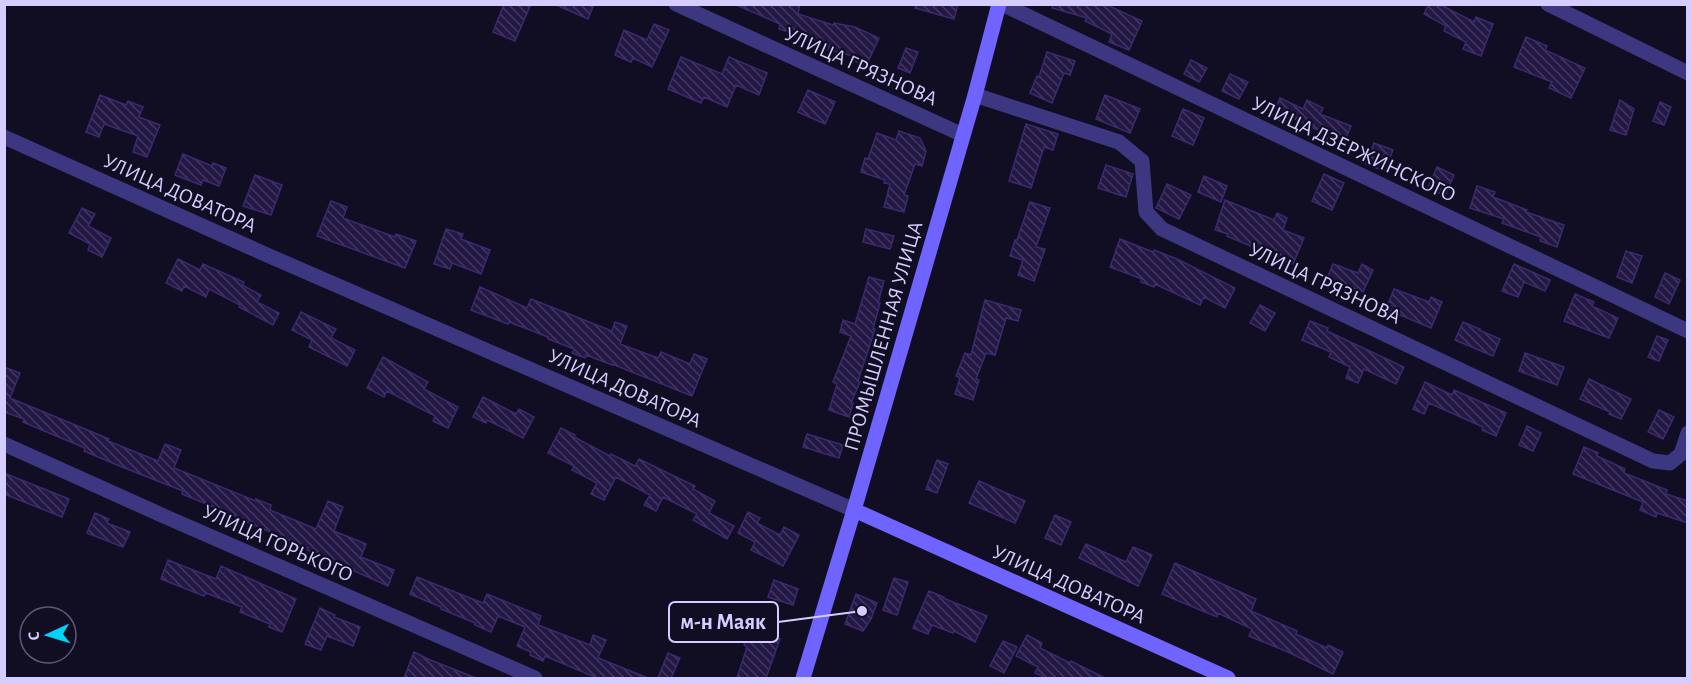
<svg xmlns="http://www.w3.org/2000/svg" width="1692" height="683" font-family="'Alegreya Sans',sans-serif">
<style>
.building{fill:url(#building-back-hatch);stroke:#3b2a6f;stroke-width:1.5}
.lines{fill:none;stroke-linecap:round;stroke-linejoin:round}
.minor{stroke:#3d3782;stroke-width:15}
.tertiary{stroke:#3d3782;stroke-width:15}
.secondary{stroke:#6f64ff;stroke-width:15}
.labels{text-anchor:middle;stroke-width:4.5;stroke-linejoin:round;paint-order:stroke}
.street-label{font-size:21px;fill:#d5cdff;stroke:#110d22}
.leader{fill:none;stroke:#d5cdff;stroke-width:2}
.callout-dot{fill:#d5cdff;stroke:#110d22;stroke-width:2}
.callout{fill:#110d22;stroke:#d5cdff;stroke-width:2}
.callout-label{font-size:22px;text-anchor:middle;font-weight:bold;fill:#d5cdff}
</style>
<defs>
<pattern id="building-back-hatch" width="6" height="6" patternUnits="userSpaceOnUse" patternTransform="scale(1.5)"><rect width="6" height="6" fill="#231843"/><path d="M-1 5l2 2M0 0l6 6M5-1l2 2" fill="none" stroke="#42385f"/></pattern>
</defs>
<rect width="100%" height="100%" fill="#110d22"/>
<path class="building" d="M504 4H531L515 41 493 32Z
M554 4H594L588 19Z
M734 4H800L798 14 833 25 834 23 855 27 879 38 866 66 851 59 853 56 828 50 829 45 779 29 780 24Z
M916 4H958L954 19 915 8Z
M1053 4H1105L1142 21 1129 50 1109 42 1112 34 1085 21 1087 18 1052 8Z
M1429 4H1439L1474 22 1476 17 1493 24 1481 56 1463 49 1466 42 1444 31 1446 26 1424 14Z
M654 24 669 30 652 67 633 58 631 62 615 55 624 30 647 40Z
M1526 37 1547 46 1545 50 1585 68 1571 98 1549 88 1552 82 1514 67Z
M906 48 918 52 910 73 898 68Z
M1047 52 1075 61 1070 75 1064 73 1052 103 1030 93 1037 76 1039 77Z
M681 57 722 74 729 57 767 73 759 95 736 85 727 107 704 97 701 103 668 89Z
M1191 60 1207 68 1199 82 1184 74Z
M1230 74 1248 82 1239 99 1222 91Z
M808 90 835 102 825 124 798 112Z
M100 95 126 105 128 101 143 107 139 117 160 125 147 157 133 152 138 136 104 124 99 137 86 132Z
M1105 95 1140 109 1130 133 1096 119Z
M1280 98 1303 109 1307 100 1323 108 1320 114 1351 126 1342 147 1324 140 1326 134 1291 117 1288 124 1272 117Z
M1620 100 1634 109 1626 135 1610 130Z
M1660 102 1671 107 1664 125 1653 121Z
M1183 109 1204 118 1193 145 1172 136Z
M1026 124 1058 134 1053 150 1044 147 1031 188 1009 181Z
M899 131 920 138 926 151 922 166 915 164 904 195 908 196 904 212 884 207 890 184 884 183 885 180 861 172 865 158 868 159 877 133 896 140Z
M1374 143 1393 150 1384 171 1366 164Z
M183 154 212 166 213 163 226 168 219 186 203 180 201 185 175 175Z
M1106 165 1133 174 1126 197 1098 188Z
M1437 167 1454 175 1445 196 1428 188Z
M1324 174 1344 183 1332 210 1312 201Z
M255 175 282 185 271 215 243 206Z
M1204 176 1227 186 1221 202 1198 192Z
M1167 184 1191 195 1179 219 1156 208Z
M1477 186 1495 192 1493 197 1527 210 1526 212 1564 225 1557 247 1540 241 1541 237 1502 223 1504 219 1470 208Z
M1225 200 1274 220 1277 213 1287 218 1283 230 1304 238 1293 264 1227 236 1228 234 1215 230Z
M331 201 347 207 343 218 395 237 396 234 416 241 405 268 317 236Z
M1030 202 1050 208 1036 247 1045 249 1034 281 1018 275 1023 260 1010 256 1015 240H1017Z
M82 208 95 214 88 226 111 238 102 257 88 250 90 244 69 233Z
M446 229 463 234 461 239 490 250 481 274 452 263 450 269 434 264Z
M866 229 894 236 890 249 863 242Z
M1120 239 1153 252 1154 250 1177 259 1235 288 1225 308 1204 297 1200 305 1155 284 1154 287 1141 282 1142 279 1110 267Z
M1626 251 1642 256 1632 283 1617 277Z
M178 259 200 270 203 264 244 282 242 285 261 295 257 302 279 313 273 325 239 307 240 305 209 289 206 297 184 286 182 291 166 283Z
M1333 264 1358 273 1362 264 1373 270 1363 292 1343 283 1340 289 1325 283Z
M1514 264 1550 280 1545 291 1524 282 1518 297 1502 291Z
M1665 273 1680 280 1669 304 1655 297Z
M869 277 884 281 878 303H880L873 329H875L858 381 860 382 851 403H853L849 417 829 410 837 384 833 382 851 336 840 332 843 320 855 324Z
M480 287 527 308 531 299 612 331 615 322 627 326 620 344 658 358 661 352 690 364 694 354 707 359 692 396 612 364V365L586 355 585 358 572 353 574 349 548 339V337L509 322 508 324 471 310Z
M1394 289 1429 302 1431 297 1442 302 1431 328 1386 309Z
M1575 294 1594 302 1592 306 1618 318 1609 338 1564 321Z
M985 300 1021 310 1018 321 1006 318 995 355 986 353 976 379 979 380 973 400 955 394 960 378 956 376 965 353 971 355Z
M1260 305 1275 313 1265 331 1250 323Z
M301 312 336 329 331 338 355 350 347 366 309 347 312 340 292 330Z
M1310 321 1328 328 1327 331 1404 367 1396 384 1364 369 1358 383 1346 378 1350 367 1329 357 1331 352 1302 340Z
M1463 322 1480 329 1479 330 1500 339 1493 356 1455 340Z
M1657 336 1668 340 1659 361 1648 357Z
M1525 353 1564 367 1557 385 1519 371Z
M383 357 428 382 424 389 458 407 448 428 433 421 435 416 387 391 384 397 367 388Z
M4 367 20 373 10 398 109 439 108 441 158 461 165 444 181 450 174 468 256 501V499L271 505 270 510 316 529 328 501 343 507 334 531 366 544 361 557 394 570 388 586 307 550 308 548 247 522 248 521 182 494 183 491 117 465 84 451 85 448 23 422 24 419 4 412Z
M1589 379 1631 399 1621 419 1609 414 1610 412 1580 399Z
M1425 382 1452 395 1454 390 1506 413 1496 436 1482 430 1483 427 1429 403 1424 414 1413 409Z
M483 397 516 414 519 409 534 417 523 438 487 420 486 423 473 417Z
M1659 410 1674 417 1663 439 1648 432Z
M1527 426 1541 433 1533 451 1519 445Z
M561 428 575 435 574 437 610 456 611 454 635 466 639 459 695 486 693 489 715 501 709 513 734 526 727 539 693 520 697 514 663 497 656 511 644 505 650 495 616 477 604 500 591 494 597 483 572 470 574 466 548 453Z
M807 434 843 445 839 458 803 447Z
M1584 447 1598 453 1597 456 1625 469 1624 473 1667 490 1666 494 1688 501V523L1657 513 1656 517 1640 510 1643 502 1573 474Z
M937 460 948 464 937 493 926 489Z
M4 473 69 499 62 517 4 494Z
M979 481 1025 501 1015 523 969 503Z
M748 512 760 518 757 523 780 535 784 527 799 535 783 566 751 550 755 542 738 533Z
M95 513 109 519 107 523 130 532 123 547 87 533Z
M1055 515 1071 522 1061 545 1045 538Z
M1086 544 1126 562 1133 547 1152 555 1138 586 1079 558Z
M168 560 216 579 221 566 296 599 282 632 269 627 270 624 240 612 242 607 206 593 204 596 161 579Z
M1175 563 1256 599 1251 611 1297 631 1296 634 1327 648 1328 645 1343 652 1333 674 1288 652 1249 636 1252 629 1218 613 1217 617 1162 594Z
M417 577 483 603 487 594 541 616 538 625 590 645 593 635 606 640 598 658 648 678H597L545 656 543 661 530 655 531 652 517 646 525 627 498 616 491 632 475 625V623L441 609V607L410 594Z
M894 578 908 582 897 615 883 610Z
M774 580 798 589 793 605 768 597Z
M929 591 944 597 943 598 987 616 975 642 954 631 953 633 932 625 928 634 913 628Z
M856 594 877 603 871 619 863 631 845 624Z
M320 608 335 615 334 617 360 627 353 646 327 636 321 650 305 644Z
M750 629 780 639 766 678H737L747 647 744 645Z
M1027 635 1042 643 1040 648 1070 663 1071 661 1105 678H1046L1035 673 1038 667 1016 656Z
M1003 641 1017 647 1004 673 990 666Z
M414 652 428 659 476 678H404Z
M668 653 680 658 671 678H658Z"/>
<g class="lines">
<path class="minor" d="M676 4 963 135
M1002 4 1688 331
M975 95 1119 142 1142 161 1146 212 1162 229 1653 461 1670 463 1681 454 1688 433
M4 444 166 517 535 678"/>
<path class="tertiary" d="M1548 4 1688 73
M4 137 267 255 854 510"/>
<path class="secondary" d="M854 510 1228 678
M803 678 854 510 975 95 999 4"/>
</g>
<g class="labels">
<g class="street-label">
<text transform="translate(861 66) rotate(24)" y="7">УЛИЦА ГРЯЗНОВА</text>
<text transform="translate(1354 149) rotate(25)" y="7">УЛИЦА ДЗЕРЖИНСКОГО</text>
<text transform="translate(180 193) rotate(24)" y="7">УЛИЦА ДОВАТОРА</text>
<text transform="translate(1325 283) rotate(25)" y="7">УЛИЦА ГРЯЗНОВА</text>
<text transform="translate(883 336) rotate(-74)" y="7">ПРОМЫШЛЕННАЯ УЛИЦА</text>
<text transform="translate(625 388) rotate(24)" y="7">УЛИЦА ДОВАТОРА</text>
<text transform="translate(278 543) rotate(24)" y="7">УЛИЦА ГОРЬКОГО</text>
<text transform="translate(1069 584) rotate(24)" y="7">УЛИЦА ДОВАТОРА</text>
</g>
</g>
<path class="leader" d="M862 611L778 622"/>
<circle class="callout-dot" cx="862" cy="611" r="6"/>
<rect class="callout" x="669" y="602" width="109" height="40" rx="6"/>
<g class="callout-label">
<text x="723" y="629">м-н Маяк</text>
</g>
<rect width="1692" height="683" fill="none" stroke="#d5cdff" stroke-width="12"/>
<g transform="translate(48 635) rotate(266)"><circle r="28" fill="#110d22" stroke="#5f5a7a" stroke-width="1.5"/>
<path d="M0-4.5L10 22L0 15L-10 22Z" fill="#00d4f8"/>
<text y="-9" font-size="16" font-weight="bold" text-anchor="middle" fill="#d5cdff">С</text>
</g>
</svg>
